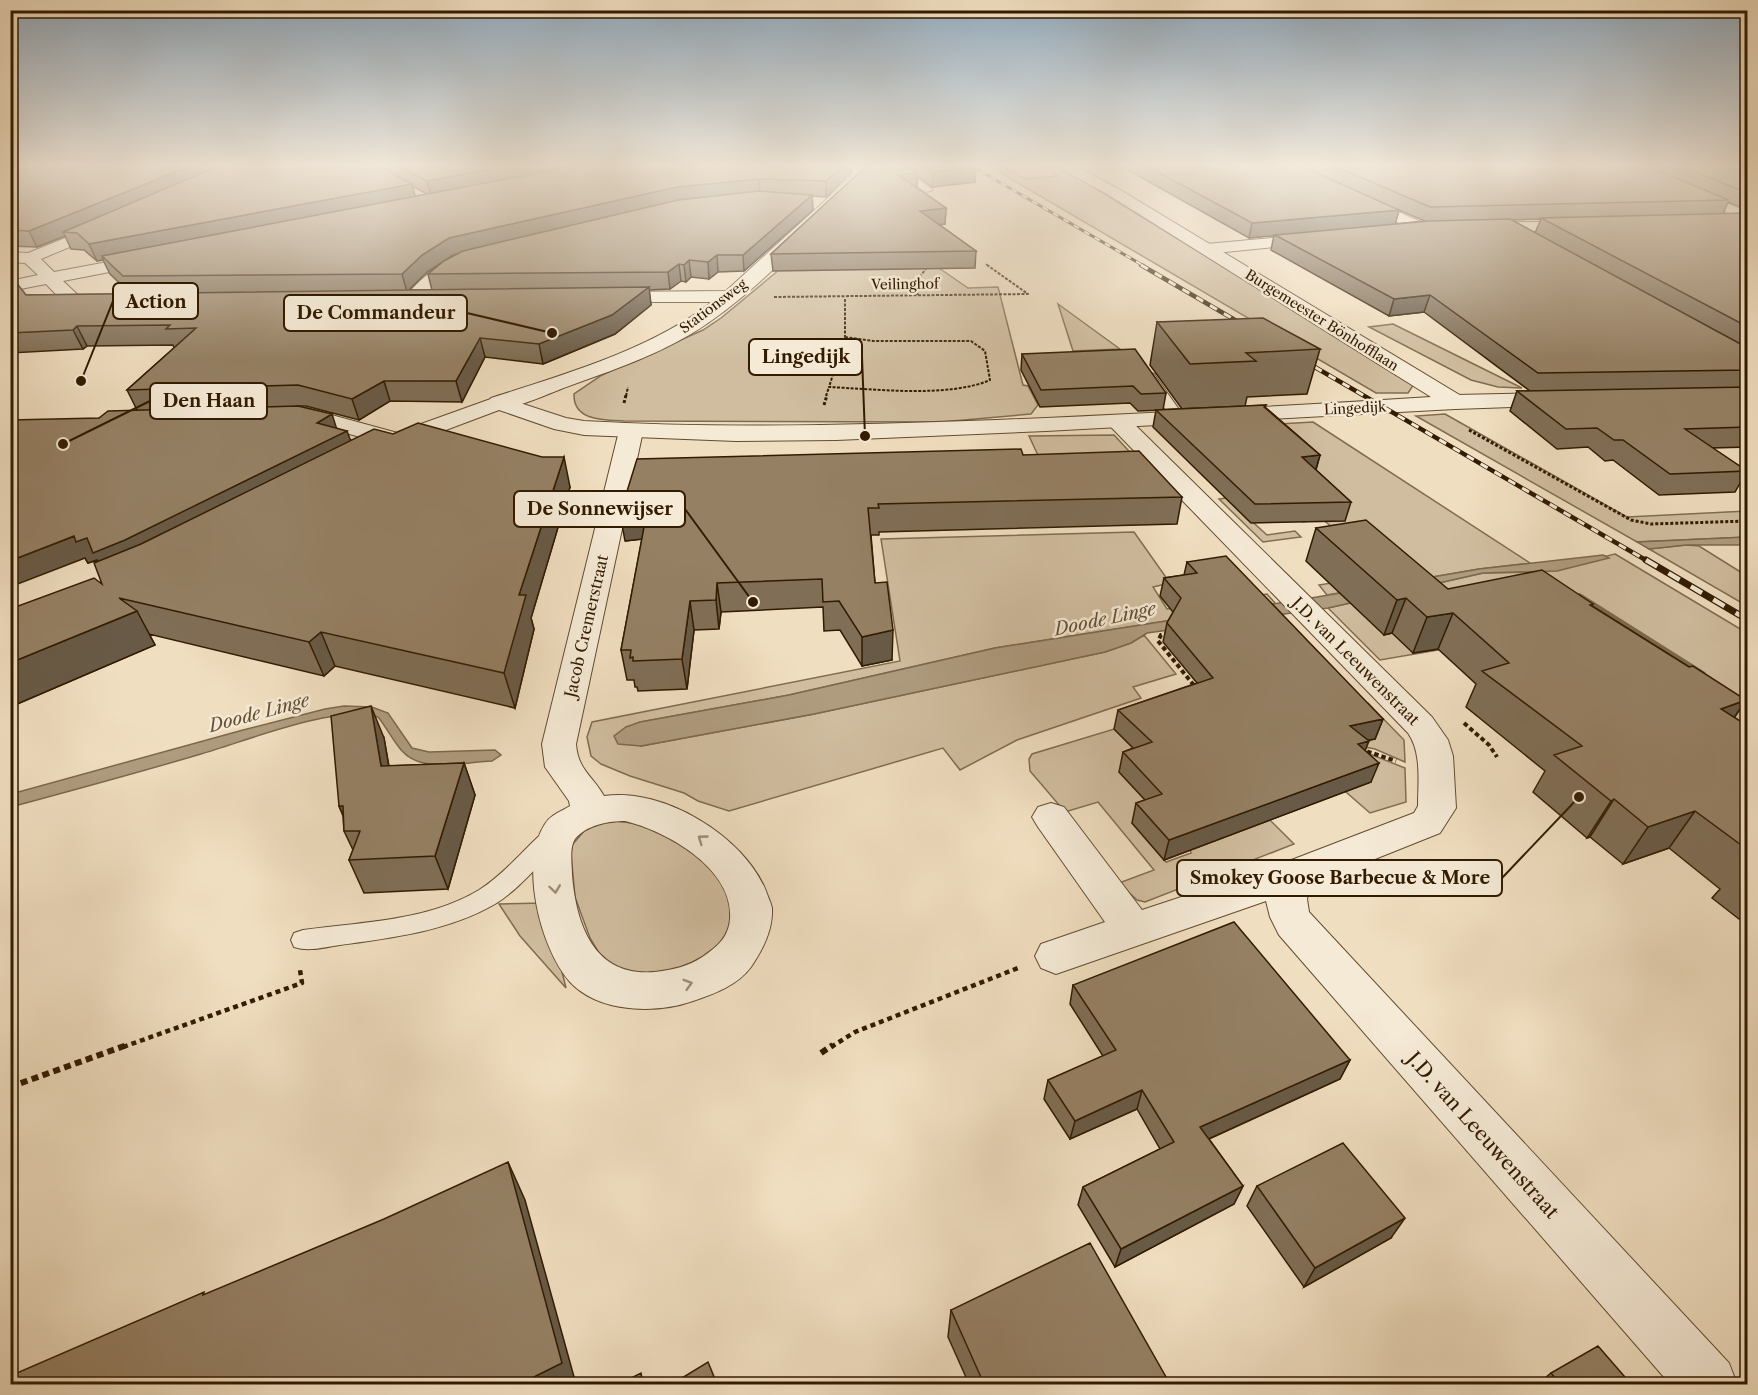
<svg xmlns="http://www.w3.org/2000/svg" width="1758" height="1395" font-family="'Libre Caslon Text',serif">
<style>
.green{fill:#d0bd9f;stroke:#816c50;stroke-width:1.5}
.water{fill:#af9c7f;stroke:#7d684c;stroke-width:1.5}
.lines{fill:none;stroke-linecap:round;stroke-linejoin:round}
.stream{fill:#7d684c;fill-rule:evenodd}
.service-casing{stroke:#624c30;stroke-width:2}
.minor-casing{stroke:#624c30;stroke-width:2}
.tertiary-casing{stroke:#624c30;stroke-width:2}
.path-far5{stroke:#321b00;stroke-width:1.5;stroke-dasharray:2 1.5;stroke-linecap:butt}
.path-far4{stroke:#321b00;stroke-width:2;stroke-dasharray:3 1.5;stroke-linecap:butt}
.path-far3{stroke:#321b00;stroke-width:3;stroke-dasharray:3 2;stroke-linecap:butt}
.path-far2{stroke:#321b00;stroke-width:4;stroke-dasharray:4.5 3;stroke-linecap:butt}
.path-far1{stroke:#321b00;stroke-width:4.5;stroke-dasharray:5 4;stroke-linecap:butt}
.path{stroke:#321b00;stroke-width:6;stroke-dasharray:7 4.5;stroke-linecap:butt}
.service{fill:#f5ead6;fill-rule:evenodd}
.minor{fill:#f5ead6;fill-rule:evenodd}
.tertiary{fill:#f5ead6;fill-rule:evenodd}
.rail-far2-casing{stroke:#321b00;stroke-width:3}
.rail-far1-casing{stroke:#321b00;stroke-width:4.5}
.rail-casing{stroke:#321b00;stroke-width:7}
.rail-far2{stroke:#f5ead6;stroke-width:2;stroke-dasharray:6;stroke-linecap:butt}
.rail-far1{stroke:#f5ead6;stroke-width:3;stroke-dasharray:8;stroke-linecap:butt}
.rail{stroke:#f5ead6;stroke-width:4.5;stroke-dasharray:13;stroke-linecap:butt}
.wall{fill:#806e56;stroke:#321b00;stroke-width:1.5;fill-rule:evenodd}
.shaded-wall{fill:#685a46;stroke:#321b00;stroke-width:1.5}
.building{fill:#958064;stroke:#321b00;stroke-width:1.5}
.oneway{stroke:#9d8d76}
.labels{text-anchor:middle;stroke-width:5;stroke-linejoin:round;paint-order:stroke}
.far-street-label{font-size:14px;fill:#321b00;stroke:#f5ead6}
.street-label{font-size:16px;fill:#321b00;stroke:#f5ead6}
.water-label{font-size:18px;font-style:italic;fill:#644f33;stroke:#f5ead6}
.near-street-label{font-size:20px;fill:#321b00;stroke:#f5ead6}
.leader{fill:none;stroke:#321b00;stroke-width:2}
.callout-dot{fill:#321b00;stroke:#f5ead6;stroke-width:2}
.callout{fill:#f5ead6;stroke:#321b00;stroke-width:2}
.callout-label{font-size:18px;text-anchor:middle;font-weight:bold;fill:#321b00}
</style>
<rect width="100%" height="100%" fill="#f0dec0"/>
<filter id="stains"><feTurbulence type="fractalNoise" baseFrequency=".00333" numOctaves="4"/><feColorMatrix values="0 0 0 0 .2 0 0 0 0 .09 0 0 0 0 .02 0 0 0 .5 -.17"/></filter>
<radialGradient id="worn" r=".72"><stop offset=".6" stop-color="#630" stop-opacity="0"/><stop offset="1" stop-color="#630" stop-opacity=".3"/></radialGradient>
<path class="green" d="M1006 168 1025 179 1058 176 1053 173 1067 171 1077 177 1414 384 1408 393H1376L994 169Z
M939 268 968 288 998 287 1023 385 1028 386 1038 405 1031 414 941 422 624 421C604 420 573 421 574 394L602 375 703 330 721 318 779 270Z
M1058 304 1120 349 1073 351Z
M1393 324 1522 388 1498 387 1471 380 1369 327Z
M1445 414 1627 517 1747 511V537L1637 542 1416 416Z
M1313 422 1530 563 1479 569 1327 595 1319 585 1362 578 1337 531 1322 519 1303 522 1298 517 1245 515 1267 535 1295 531 1301 537 1263 542 1219 499 1226 498 1246 426Z
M1114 435 1152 476 1050 481 1029 436Z
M1134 532 1170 583 1153 587 1167 609 1267 594 1276 604 995 648 789 695 640 722 641 746 814 714 1105 652 1131 643 1144 635 1176 674 1133 687 1141 698 1017 740 960 770 943 748 729 811 698 801 684 793 630 776 601 764 591 756 587 737 592 722 900 661 881 539Z
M1686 545 1699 546 1747 576V606L1649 549Z
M1615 554 1747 633V704L1659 647 1747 706V748L1479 643 1380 660 1328 608 1483 573 1543 572Z
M1368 703 1404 740 1405 762 1375 749 1278 731 1356 743 1374 739 1347 707Z
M1114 729 1135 750 1119 772 1158 814 1132 823 1166 862 1191 853 1190 850 1270 820 1294 844 1145 902 1137 900 1119 883 1154 870 1098 802 1065 812 1030 771 1029 759 1032 754Z
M1362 751 1405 768 1406 802 1370 813 1346 792Z
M609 821C653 821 709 851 727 894 732 904 730 920 731 931L714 953 670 972 636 973 617 967 602 958 590 938 575 897 571 854 572 845 586 829Z
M545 903 566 988 520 936 499 904Z"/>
<path class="water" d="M1747 537V545H1686L1649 549 1637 542Z
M1603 555 1609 558 1557 571 1483 573 1328 608 1147 633 1131 643 1105 652 814 714 641 746 618 744 614 736 626 727 640 722 789 695 995 648 1317 597 1479 569Z
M344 706 372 707 388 713 412 748 429 752 495 750 501 755 492 761C464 762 423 774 402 751 393 741 387 728 378 717 332 705 247 741 201 754 137 773 74 790 11 807V794L243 730 325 709Z"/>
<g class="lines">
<path class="stream" d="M1580 593 1705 672 1707 675 1705 678H1697L1576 598 1575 596 1576 594Z
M1731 691 1748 700V710L1727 698 1725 695 1727 692Z"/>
<defs>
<path id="service" d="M894 168 907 171 933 190 926 192C914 184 902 177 890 170Z
M1150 373 1154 374 1185 418 1183 421 1178 422 1171 418 1144 377Z
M555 828 563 830 566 836 563 842C540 862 521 888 495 904 449 931 391 938 340 945 325 947 309 952 294 947L291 940 294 933 303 930C361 922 428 921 479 890 501 876 519 855 538 837L547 830Z"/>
<path id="minor" d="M844 165H859L868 172 862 182C808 234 756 294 691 334 651 358 604 373 561 389 543 396 509 412 491 408L488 403 491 398C565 374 650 350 712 302H607L601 301 598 297 601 293 607 292 726 291 851 177 854 173Z
M1277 165H1294L1430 226 1432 229 1430 232H1418Z
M1619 165H1636L1748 212V222Z
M110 220 115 222 118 225 115 228 41 259 54 272 150 254 156 255 158 259 156 263 63 281 80 297 115 299 117 303 115 307H68L46 284 10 291V281L38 275 25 263 10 262V252L28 253Z
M1584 221 1590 223 1592 226 1590 229 1479 233 1471 228 1479 223Z
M1317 234 1325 239 1323 242 1206 254 1198 249 1206 244Z
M469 254 475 255 477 259C472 266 460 267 452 272 439 280 429 291 419 303H407L404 299 407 295C424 274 443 261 469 254Z
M1558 393 1566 395 1569 400 1566 405 1455 409 1447 407 1444 402 1447 397 1455 395Z
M306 408 405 435 409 440 405 445 397 447 305 422 283 421 280 416 283 411Z
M1119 415 1127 417 1432 717 1448 740 1453 756 1456 808 1440 833 1310 885 1307 899 1309 912 1729 1363 1737 1384H1670L1279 935 1270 917 1266 901 1056 974 1041 968 1035 956 1041 944 1105 922 1038 827 1032 817 1038 807 1051 803 1064 807 1142 910 1281 864 1414 813 1418 806C1418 782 1422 753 1408 733L1111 427 1108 422 1111 417Z
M631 424 639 426 643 431 576 744C578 770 592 775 604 796 663 787 744 836 766 891 768 897 771 903 772 908 773 930 763 949 751 967 738 985 714 994 693 1001 656 1014 599 1013 570 982 540 948 519 863 545 824 550 815 562 811 570 806L569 801 545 767 542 744 619 431 623 426ZM625 821C667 831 734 869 730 919 729 932 723 941 713 949 699 961 685 967 668 970 600 984 577 934 572 875 572 865 569 848 575 839 586 825 609 821 625 821Z"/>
<path id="tertiary" d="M1059 165H1074L1117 188 1463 397 1466 402 1463 407 1455 409 1046 431 836 440 736 441 584 435 554 429 499 410 398 448 390 450 382 448 378 443 382 438 499 396 566 418 584 421C722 429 859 425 997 420 1142 414 1287 406 1431 397L1107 194 1060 168Z"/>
</defs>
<use href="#service" class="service-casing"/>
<use href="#minor" class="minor-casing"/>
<use href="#tertiary" class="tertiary-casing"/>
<path class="path-far5" d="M986 264 989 266"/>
<path class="path-far4" d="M917 295 921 275 926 269
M774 297 1028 294 987 265
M845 299V337
M845 337 873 341H971L985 351 990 380C949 398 874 389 829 387Z
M626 396 628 387
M826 396 829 387"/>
<path class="path-far3" d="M624 403 626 395
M824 405 827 395
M1469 430 1631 520 1651 524 1748 521"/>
<path class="path-far2" d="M1169 633 1161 635 1158 641 1196 688
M1464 723 1489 745 1497 757
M1360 749 1396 761"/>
<path class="path-far1" d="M123 1047 302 983 300 970
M831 1047 855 1032 1018 968"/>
<path class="path" d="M821 1053 833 1045
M10 1087 127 1045"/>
<use href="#service" class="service"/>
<use href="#minor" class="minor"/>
<use href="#tertiary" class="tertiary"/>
<defs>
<path id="rail-far2" d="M970 165 1144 266"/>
<path id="rail-far1" d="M1141 265 1247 327
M1301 359 1649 562"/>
<path id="rail" d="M1646 560 1748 620"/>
</defs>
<use href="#rail-far2" class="rail-far2-casing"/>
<use href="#rail-far1" class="rail-far1-casing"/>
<use href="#rail" class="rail-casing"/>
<use href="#rail-far2" class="rail-far2"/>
<use href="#rail-far1" class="rail-far1"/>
<use href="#rail" class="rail"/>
</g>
<path class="wall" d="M10 165H850L851 173 826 197 812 196 813 210 744 271 718 272 709 279 691 277 686 282 681 281 670 289 649 290 651 305 615 334 543 364 485 357 462 402 390 401 359 420 306 406H299L336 428 351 440 570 487 531 618 534 629 515 708 335 666 324 676 149 634 155 645 10 707V609L102 584 97 560 88 563 85 558 99 418 137 410 127 390 174 348 173 345 87 346 83 349 10 353V275L26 295 131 294 110 274 103 260 97 261 84 250 71 249 65 236 37 247 10 246ZM412 186 427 194 415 196ZM456 254 428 274 432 290H409L427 272 453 255Z
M861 165H972L976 167 975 182 932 187 917 176V188L946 208 945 224 940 225 976 251 975 268 773 271 771 254 863 169 864 167Z
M1119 165H1708L1748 172V210L1728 202 1723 214 1748 213V447L1712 448 1747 471 1735 492 1659 495 1613 460 1605 461 1588 447 1557 449 1510 411 1517 391H1530L1424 312 1389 316 1271 250 1274 235 1249 238ZM1399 210 1425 221 1395 224ZM1541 219 1535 233 1511 220Z
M1157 322 1320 349 1307 394 1247 397 1245 406 1182 409 1150 365Z
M1022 354 1166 393 1163 410 1138 411 1130 403 1040 407 1021 370Z
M1266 405 1265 407 1320 455 1316 470 1351 502 1345 521 1251 523 1153 427 1156 410Z
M1023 455 1182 497 1177 524 879 532V535H871L875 583 892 660 862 666 840 630 824 631 823 607 721 612 719 629 694 630 687 689 638 691 637 687H635L634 680H627L621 650 642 539 625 541Z
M1316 528 1448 589 1593 604 1592 606 1689 667 1746 700 1734 718 1748 726V926L1712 898 1720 889 1669 848 1623 864 1590 837 1587 838 1533 792 1545 771 1466 707 1476 684 1438 649 1413 653 1392 633 1384 635 1306 561Z
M1187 562 1383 719 1375 739 1368 740 1365 750 1371 782 1164 860 1132 823 1136 803 1145 800 1119 772 1123 752 1133 748 1114 729 1118 710 1197 683 1163 642 1167 623 1173 612 1160 596 1164 578 1184 575Z
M384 738 389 766 464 763 475 795 448 889 364 893 349 860 353 850 344 831 343 816 339 806Z
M1073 985 1350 1060 1340 1079 1209 1139 1243 1186 1234 1204 1115 1267 1078 1205 1083 1187 1160 1149 1137 1109 1070 1139 1044 1099 1048 1080 1103 1056 1070 1004Z
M1257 1186 1391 1238 1304 1287 1247 1206Z
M951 1310 1170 1384H969L948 1337Z
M1551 1373 1631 1384H1538Z"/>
<path class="shaded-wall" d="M10 165H52L10 178Z
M193 165H234L63 232 65 236 37 247 29 231Z
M516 165H594L431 196 427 181Z
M844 165H850L851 173 826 197V181Z
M976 167 975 182 932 187 933 172Z
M917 173V188L898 175Z
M759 179 760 194 678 203 453 255 427 272 407 292 402 274 422 255 449 238 677 187Z
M412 184 416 199 102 256 103 260 97 261 89 244Z
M812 195 813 210 744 271 743 255Z
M946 208 945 224 920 227V211Z
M1399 210 1395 225 1249 238 1252 223Z
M717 255 718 272 709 279 708 262Z
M689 260 691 277 686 282 684 265Z
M679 264 681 281 670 289 668 272Z
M649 287 651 305 615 334 543 364 539 344Z
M1430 295 1424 312 1389 316 1394 299Z
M77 326 87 346 83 349 73 330Z
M480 338 485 357 462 402 456 381Z
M384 381 390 401 359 420 352 399Z
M332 414 338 433 317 423Z
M347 431 354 450 105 574 97 560 88 563 85 558 10 587V561Z
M1320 455 1315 472 1302 457Z
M564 457 570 487 531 618 534 629 515 708 504 673 519 595Z
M647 511 652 538 625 541 620 514Z
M717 583 721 612 719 629 716 600Z
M1406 598 1392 633 1384 635 1397 600Z
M690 601 694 630 687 689 682 659Z
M137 611 155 645 10 707V663Z
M1453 613 1438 649 1413 653 1427 617Z
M893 630 892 660 862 666V637Z
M321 632 335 666 324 676 309 642Z
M1746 700 1721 737V709Z
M371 706 384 738 394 798 381 766Z
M1383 719 1375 739 1343 745 1350 726Z
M1369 741 1361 761 1358 744Z
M464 763 475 795 448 889 435 856Z
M1379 763 1371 782 1164 860 1169 840Z
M1614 799 1590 837 1587 838 1611 801Z
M339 806H343L350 831Z
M1695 811 1669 848 1623 864 1648 827Z
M1350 1060 1340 1079 1193 1146 1200 1127Z
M1142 1090 1137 1109 1070 1139 1075 1121Z
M508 1162 525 1200 576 1384H520Z
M1243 1186 1234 1204 1115 1267 1121 1249Z
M1405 1218 1391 1238 1304 1287 1315 1268Z"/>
<path class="building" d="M42 165H193L29 231 10 230V175Z
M221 165H378V166L412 184 89 244 77 233 63 232Z
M397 165H516L427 181Z
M580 165H844L826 181 759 179 677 187 449 238 422 255 402 274 123 276 102 256Z
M866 165H904L917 173 898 175 946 208 920 211 976 251 771 254 863 169Z
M922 165H972L976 167 933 172Z
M1145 165H1299L1399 210 1252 223Z
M1332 165H1472L1478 168 1490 169 1493 165H1644L1729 200 1430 207Z
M1678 165H1708L1748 172V193Z
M759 191 812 195 743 255H717L708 262 689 260 684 265 679 264 668 272 428 274 444 261 463 251 678 200Z
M1748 213V327L1541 218Z
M1510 219 1748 348V370L1538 373 1430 295 1394 299 1275 235 1429 221Z
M10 275 26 295 649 287 612 315 539 344 480 338 456 381H384L352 399 298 385 127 390 196 328 166 329 170 325 77 326 73 330 10 333Z
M1263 318 1320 349 1246 353 1256 361 1190 364 1157 322Z
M1135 349 1166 393 1141 394 1133 386 1041 390 1022 354Z
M1748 387V427L1685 429 1747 471 1670 474 1623 440H1614L1597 428 1566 429 1517 391Z
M1266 405 1264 407 1320 455 1302 457 1351 502 1255 504 1156 410Z
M298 406 332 414 317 423 347 431 125 540 93 553 87 538 76 542 74 536 10 561V420L99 418 108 411Z
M418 423 542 457H564L519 595H526L504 673 321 632 309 642 119 598 137 611 10 663V609L94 578 102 584 94 563 141 544 374 429 393 434Z
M1021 449 1023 455 1139 451 1182 497 878 504 879 508H868L875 583 887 582 893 630 862 637 839 601 823 602 822 579 717 583 716 600 690 601 682 659 633 661V657L630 658 631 650H621L647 511 620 514 637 459Z
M1366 520 1448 589 1542 570 1593 604 1590 605 1689 667 1693 666 1746 700 1721 709 1748 726V850L1695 811 1648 827 1614 799 1611 801 1554 755 1582 746 1482 671 1509 663 1453 613 1427 617 1406 598 1397 600 1316 528Z
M1226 556 1383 719 1350 726 1369 741 1358 744 1379 763 1169 840 1136 803 1162 794 1123 752 1152 742 1118 710 1213 678 1167 623 1181 598 1164 578 1197 573 1187 562Z
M371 706 381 766 464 763 435 856 349 860 360 831H344L343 806H339L331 716Z
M1748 858V865L1741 861Z
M1234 922 1350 1060 1200 1127 1243 1186 1121 1249 1083 1187 1174 1142 1142 1090 1075 1121 1048 1080 1116 1050 1073 985Z
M1343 1143 1405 1218 1315 1268 1257 1186Z
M508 1162 562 1363 520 1384H10V1376L204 1292 203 1295 384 1219Z
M1090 1243 1170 1384H984L951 1310Z
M1598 1346 1631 1384H1560L1551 1373Z
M708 1362 717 1384H672Z
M641 1373 643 1384H619Z"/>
<defs><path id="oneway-chevron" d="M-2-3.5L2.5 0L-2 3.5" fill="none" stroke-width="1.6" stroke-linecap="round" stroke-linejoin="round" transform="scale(1.5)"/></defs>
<g class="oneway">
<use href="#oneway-chevron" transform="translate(702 839) rotate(-144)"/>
<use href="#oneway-chevron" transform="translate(555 889) rotate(82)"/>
<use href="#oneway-chevron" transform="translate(688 984) rotate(-16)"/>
</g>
<linearGradient id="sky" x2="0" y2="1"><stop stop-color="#91aabe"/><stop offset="0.46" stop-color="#f8f0e3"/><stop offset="1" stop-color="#f8f0e3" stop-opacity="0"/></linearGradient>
<rect width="1758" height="360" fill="url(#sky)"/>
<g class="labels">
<g class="far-street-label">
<text transform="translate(905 284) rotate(-1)" y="5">Veilinghof</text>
<text transform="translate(713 306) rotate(-37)" y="5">Stationsweg</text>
<text transform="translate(1322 320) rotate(32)" y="5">Burgemeester Bönhofflaan</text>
<text transform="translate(1355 408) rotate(-3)" y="5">Lingedijk</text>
</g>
<g class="street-label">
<text transform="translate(586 626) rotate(-77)" y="6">Jacob Cremerstraat</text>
<text transform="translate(1356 661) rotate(45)" y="6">J.D. van Leeuwenstraat</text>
</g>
<g class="water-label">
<text transform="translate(1105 619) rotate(-12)" y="6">Doode Linge</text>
<text transform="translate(259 713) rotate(-15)" y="6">Doode Linge</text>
</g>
<g class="near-street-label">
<text transform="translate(1483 1135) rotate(48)" y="7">J.D. van Leeuwenstraat</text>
</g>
</g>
<path class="leader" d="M81 381L113 301M552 333L467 313M865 436L862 357M63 444L150 401M753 602L685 509M1579 797L1502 878"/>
<g class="callout-dot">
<circle cx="81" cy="381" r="6"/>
<circle cx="552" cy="333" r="6"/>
<circle cx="865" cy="436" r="6"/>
<circle cx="63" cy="444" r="6"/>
<circle cx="753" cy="602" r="6"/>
<circle cx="1579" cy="797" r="6"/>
</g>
<g class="callout">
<rect x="113" y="283" width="85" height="36" rx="6"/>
<rect x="284" y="295" width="183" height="36" rx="6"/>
<rect x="749" y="339" width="113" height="36" rx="6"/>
<rect x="150" y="383" width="117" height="36" rx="6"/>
<rect x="514" y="491" width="171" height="36" rx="6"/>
<rect x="1177" y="860" width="325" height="36" rx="6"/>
</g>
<g class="callout-label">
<text x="156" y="308">Action</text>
<text x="376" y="319">De Commandeur</text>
<text x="806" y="363">Lingedijk</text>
<text x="209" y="407">Den Haan</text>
<text x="600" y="515">De Sonnewijser</text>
<text x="1340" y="884">Smokey Goose Barbecue &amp; More</text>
</g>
<rect width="1758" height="1395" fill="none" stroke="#f0dec0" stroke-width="36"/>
<rect x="12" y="12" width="1734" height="1371" fill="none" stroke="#321b00" stroke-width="3"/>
<rect x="18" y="18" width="1722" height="1359" fill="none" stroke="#321b00" stroke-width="1.5"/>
<rect width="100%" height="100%" filter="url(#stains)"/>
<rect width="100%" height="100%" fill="url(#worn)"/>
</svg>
